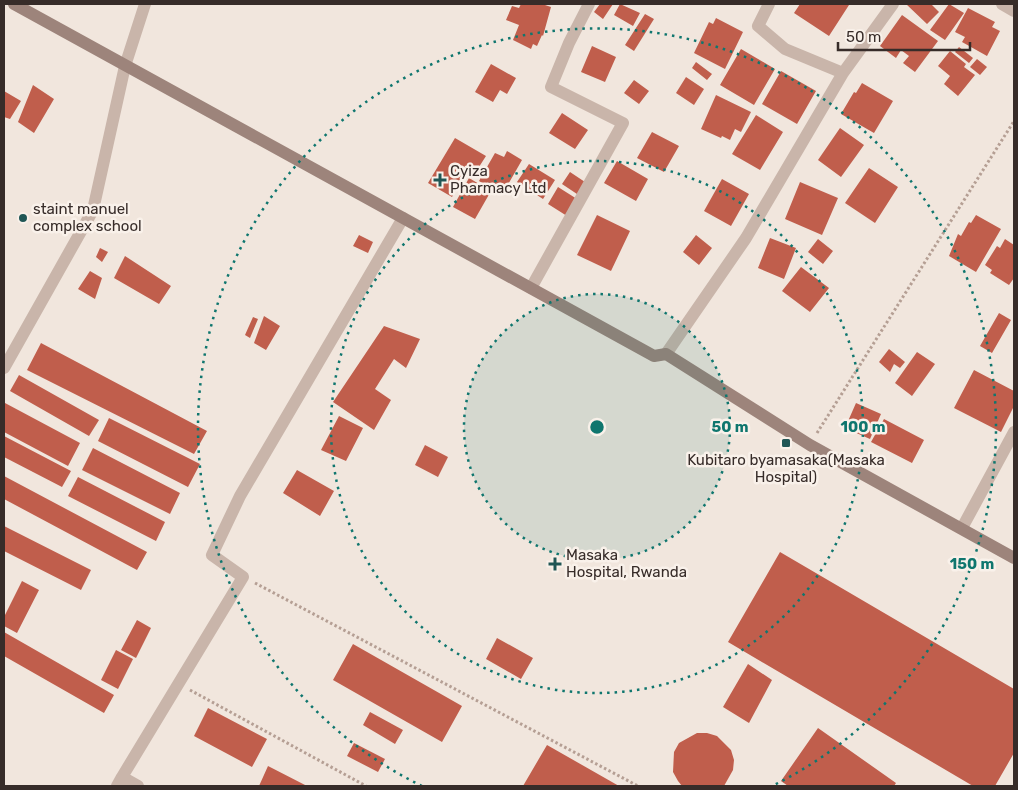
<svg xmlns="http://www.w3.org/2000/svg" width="1018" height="790" font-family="Rubik,sans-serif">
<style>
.building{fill:#c05e4c}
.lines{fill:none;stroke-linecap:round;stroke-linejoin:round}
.path{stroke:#b59f94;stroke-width:3;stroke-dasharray:2.5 2.5;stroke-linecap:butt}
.street{stroke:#c9b5aa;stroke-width:12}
.secondary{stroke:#9d847b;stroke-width:12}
.ring{fill:none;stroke:#0f766e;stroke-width:2.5;stroke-dasharray:2.5 5}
.poi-dot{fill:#205655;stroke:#f9f1ea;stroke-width:2}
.labels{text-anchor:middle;stroke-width:5;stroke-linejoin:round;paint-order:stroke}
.poi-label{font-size:15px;fill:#372c29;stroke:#f9f1ea;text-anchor:start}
.centre{fill:#0f766e;stroke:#f9f1ea;stroke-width:2.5}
.ring-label{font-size:15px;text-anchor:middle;font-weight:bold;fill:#0f766e;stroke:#f9f1ea;stroke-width:5;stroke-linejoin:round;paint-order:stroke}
</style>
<rect width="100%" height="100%" fill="#f1e6dd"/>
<path class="building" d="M521 4H542L551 7 543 36 542 35 537 46 533 44 531 49 513 40 519 25 506 20 512 6 519 8Z
M600 4H613L603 19 594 12Z
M620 4 640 13 633 26 614 15Z
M800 4H847L849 5 829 36 794 13Z
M906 4H931L939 12 927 24Z
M949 4 964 13 945 40 930 30Z
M968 8 995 22 992 27 1000 31 987 56 962 42 965 37 955 32Z
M645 14 654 19 634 51 625 45Z
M902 15 938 41 915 72 903 63 909 56 901 50 896 58 880 46Z
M716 18 743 32 725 69 694 53 709 22 713 24Z
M592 46 616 57 605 82 581 72Z
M959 47 973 58 969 63 955 52Z
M741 49 775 69 754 105 720 85Z
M950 51 966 64 964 67 975 75 958 96 944 84 950 76 938 66Z
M977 59 987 67 980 75 970 67Z
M696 62 712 74 707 80 692 68Z
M491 64 516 78 507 94 500 90 493 102 475 92Z
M781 71 816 91 797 124 762 104Z
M686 77 704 89 694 105 676 93Z
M634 80 649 91 639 104 624 93Z
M862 83 893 101 874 133 841 114 854 92 856 93Z
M33 85 54 99 34 133 18 122Z
M4 91 21 101 10 119 4 117Z
M716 95 751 112 741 132 735 129 730 140 722 136 721 138 701 129Z
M562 113 588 130 575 149 549 133Z
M756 115 783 132 760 170 732 154Z
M840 128 864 145 841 177 818 160Z
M652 132 679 146 664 172 637 158Z
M455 138 486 156 477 170 470 166 452 197 428 183Z
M507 151 522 160 502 195 479 181 495 153 504 157Z
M617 161 648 179 636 201 604 183Z
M529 164 555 180 543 199 517 182Z
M869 168 898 187 875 223 845 203Z
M570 172 585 182 577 194 562 184Z
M469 178 491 191 475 219 453 207Z
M722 179 749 194 731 226 704 211Z
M800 182 838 198 822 235 785 219Z
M558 187 577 199 567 216 548 204Z
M597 215 630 231 611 271 577 255Z
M976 215 1001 229 976 272 949 256 958 234 961 236 969 222 971 223Z
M359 235 373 242 368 253 353 246Z
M696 235 712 248 699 265 683 252Z
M770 238 796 248 784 279 758 268Z
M818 239 833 251 823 264 808 252Z
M1005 239 1014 245V278L1009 285 990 273 992 270 985 265 997 246 1000 248Z
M100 248 108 252 102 262 96 257Z
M125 256 171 286 159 304 114 278Z
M801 267 829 288 810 312 782 291Z
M90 271 102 278 95 299 78 289Z
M999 313 1011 320 992 353 980 346Z
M264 316 280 326 266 350 254 343Z
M253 317 258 319 250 338 245 335Z
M384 326 420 339 406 368 394 359 375 389 391 400 374 430 333 402Z
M41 343 207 431 194 454 27 370Z
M889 349 905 362 900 368 894 364 890 372 879 362Z
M917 352 935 364 912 396 895 383Z
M974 370 1014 391V406L1001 432 954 408Z
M19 375 99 420 89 436 10 391Z
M5 403 80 443 68 466 4 432Z
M856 403 881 414 870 439 845 428Z
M339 416 363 428 346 461 321 450Z
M109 418 200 464 188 487 98 441Z
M884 419 924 440 912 463 871 442Z
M4 436 71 471 62 487 4 457Z
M425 445 448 457 438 477 415 465Z
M93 448 180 493 170 514 82 470Z
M297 470 334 491 320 516 283 493Z
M4 476 147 552 137 570 4 499Z
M78 477 165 522 156 541 68 496Z
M4 526 91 570 81 590 4 551Z
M780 552 1014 689V753L995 786H973L728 642Z
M22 581 39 590 17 633 4 626V617Z
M137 620 151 628 136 658 121 650Z
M4 632 114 695 104 713 4 656Z
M497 638 533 658 521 679 486 659Z
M353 644 462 706 442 742 333 680Z
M116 650 133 659 118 689 101 680Z
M748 664 772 680 749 723 723 707Z
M208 708 267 739 252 767 194 736Z
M370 712 403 730 395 744 363 725Z
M818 728 896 783 894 786H788L781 781Z
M697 733H707L717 736 731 750 734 760 733 770 724 786H682L678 781 673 772 674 752 679 743Z
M354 743 385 759 378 772 347 756Z
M547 745 619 786H523Z
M268 766 307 786H259Z"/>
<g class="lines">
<path class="path" d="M817 433 1014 121
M255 583 638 786
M190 690 366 786"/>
<path class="street" d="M769 4 758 26 785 49 843 73
M1002 4 1014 11
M531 288 623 123 551 87 569 43 589 4
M666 354 746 238 843 73 893 4
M4 368 93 210 125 66 145 4
M962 528 1014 432
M122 777 243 577 212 555 240 496 403 218
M117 786 122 777 138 786"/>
<path class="secondary" d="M14 4 654 356 666 354 810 445 1014 558"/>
</g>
<circle cx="597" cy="427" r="133" fill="#0f766e" fill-opacity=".12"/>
<g class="ring">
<circle cx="597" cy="427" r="133"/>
<circle cx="597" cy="427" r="266"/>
<path d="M422 786A399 399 0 1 1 772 786"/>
</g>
<g class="poi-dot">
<path d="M437.5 172.5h5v5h5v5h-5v5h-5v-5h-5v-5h5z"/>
<circle cx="23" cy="218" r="5"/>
<rect x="781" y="438" width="10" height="10" rx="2.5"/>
<path d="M552.5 556.5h5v5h5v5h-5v5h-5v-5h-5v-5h5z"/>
</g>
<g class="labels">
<g class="poi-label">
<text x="450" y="176">Cyiza<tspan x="450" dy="17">Pharmacy Ltd</tspan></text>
<text x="33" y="214">staint manuel<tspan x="33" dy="17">complex school</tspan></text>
<text x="786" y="465" text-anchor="middle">Kubitaro byamasaka(Masaka<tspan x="786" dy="17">Hospital)</tspan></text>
<text x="566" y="560">Masaka<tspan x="566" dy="17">Hospital, Rwanda</tspan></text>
</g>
</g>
<circle cx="597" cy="427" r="8" class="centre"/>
<g class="ring-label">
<text x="730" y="432">50 m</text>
<text x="863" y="432">100 m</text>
<text x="972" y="569">150 m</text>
</g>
<rect width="1018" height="790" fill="none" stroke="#372c29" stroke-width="10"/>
<path d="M838 42v8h132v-8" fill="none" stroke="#372c29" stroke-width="2.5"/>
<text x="846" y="42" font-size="15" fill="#372c29" stroke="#f9f1ea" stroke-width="4" paint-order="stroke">50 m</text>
</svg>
